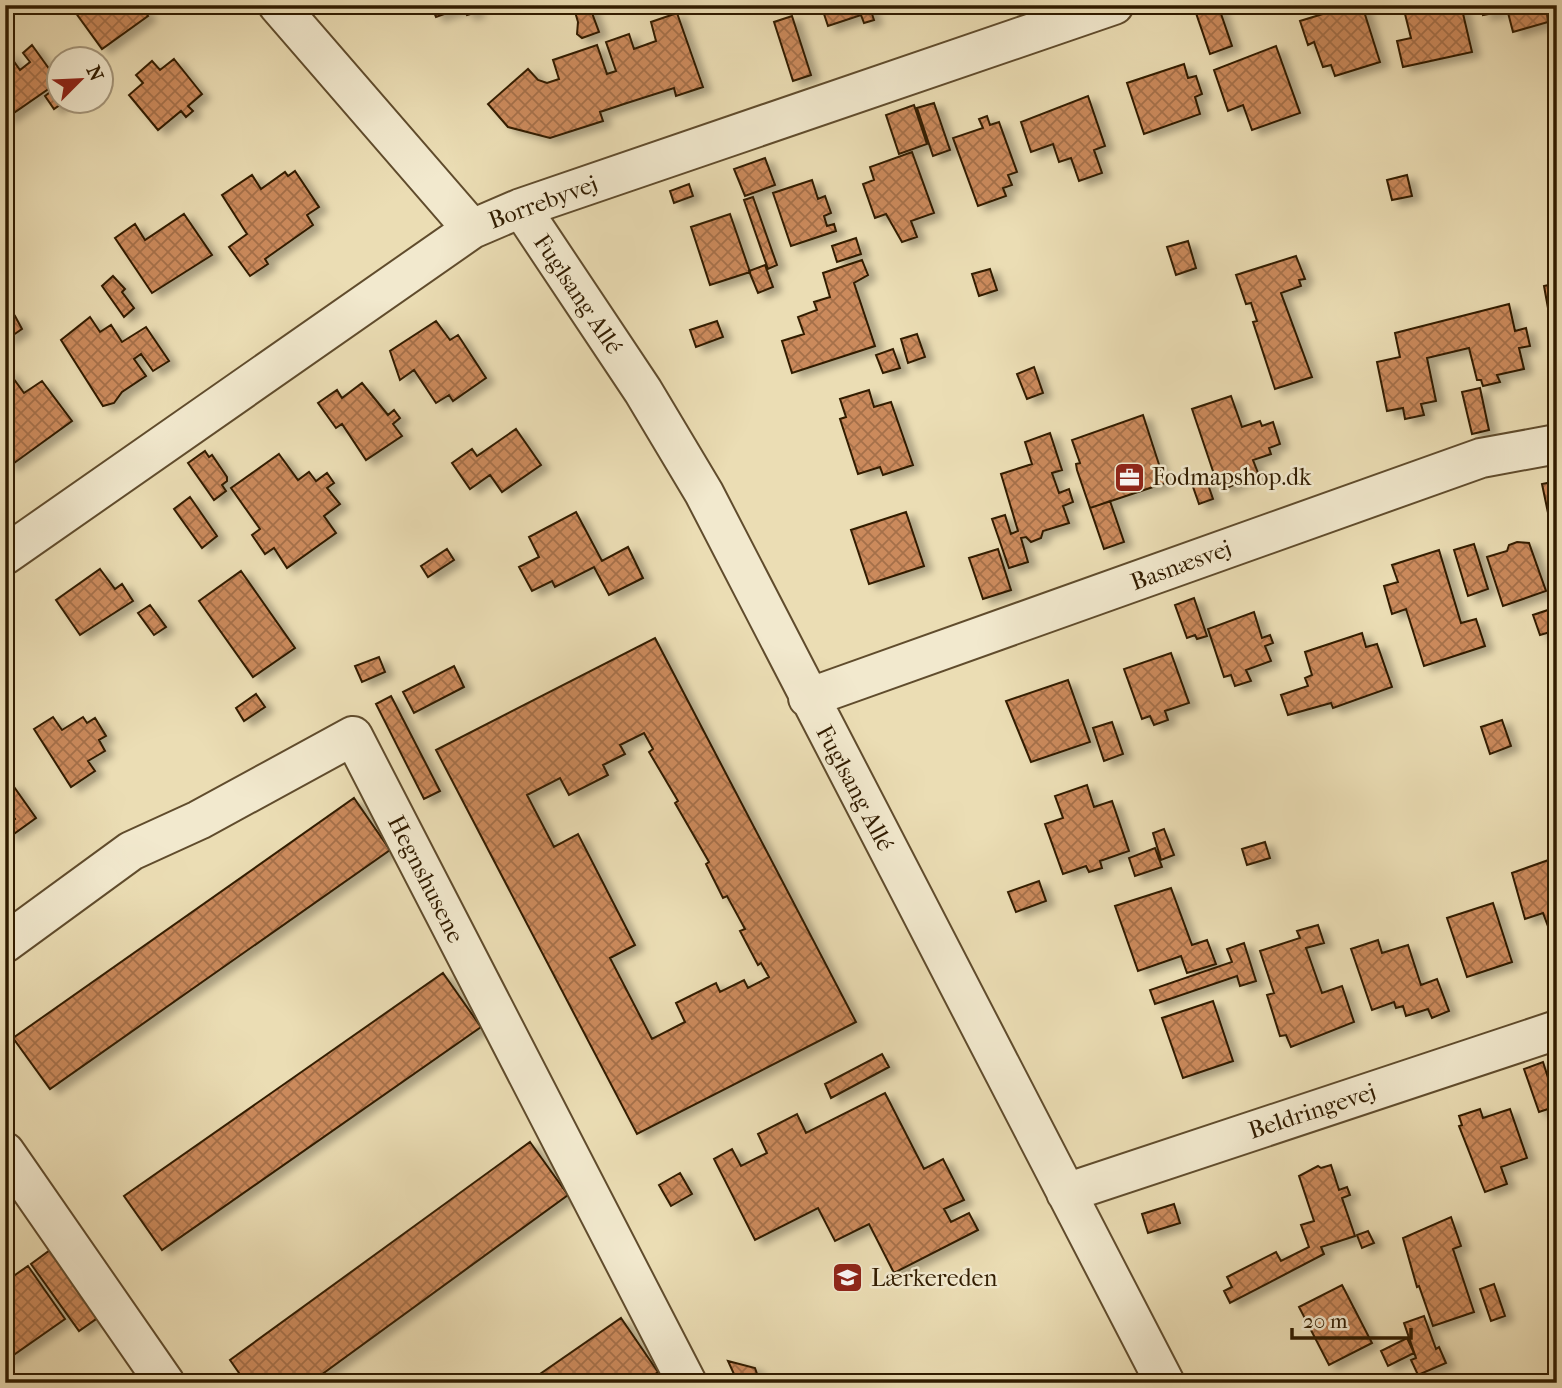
<svg xmlns="http://www.w3.org/2000/svg" width="1562" height="1388" font-family="'IM FELL French Canon',serif">
<style>
.building{fill:url(#building-cross-hatch);stroke:#311c00;stroke-width:2;fill-rule:evenodd;filter:url(#shadow)}
.lines{fill:none;stroke-linecap:round;stroke-linejoin:round}
.minor-casing{stroke:#604c2d;stroke-width:42}
.minor{stroke:#f2e9ce;stroke-width:38}
.labels{text-anchor:middle;stroke-width:5;stroke-linejoin:round;paint-order:stroke}
.street-label{font-size:24px;fill:#311c00;stroke:#f2e9ce}
.poi-label{font-size:24px;fill:#311c00;stroke:#f2e9ce;text-anchor:start}
</style>
<defs>
<pattern id="building-cross-hatch" width="8" height="8" patternUnits="userSpaceOnUse" patternTransform="scale(1.75)"><rect width="8" height="8" fill="#cb8a5c"/><path d="M0 0l8 8M0 8l8-8" fill="none" stroke="#a5704a"/></pattern>
<filter id="shadow"><feDropShadow dx="8" dy="4.5" stdDeviation="3.5" flood-color="#0004"/></filter>
</defs>
<rect width="100%" height="100%" fill="#ebddb4"/>
<filter id="stains"><feTurbulence type="fractalNoise" baseFrequency=".00286" numOctaves="4"/><feColorMatrix values="0 0 0 0 .2 0 0 0 0 .09 0 0 0 0 .02 0 0 0 .5 -.17"/></filter>
<radialGradient id="worn" r=".72"><stop offset=".6" stop-color="#630" stop-opacity="0"/><stop offset="1" stop-color="#630" stop-opacity=".3"/></radialGradient>
<path class="building" d="M77 5H140L148 16 102 49 73 9Z
M431 5H474L477 12 467 15 464 7 436 17Z
M573 5H589L599 32 582 38 577 34 578 22Z
M821 5H869L874 20 864 23 861 15 828 26Z
M1218 5 1232 46 1210 54 1196 13Z
M1352 5H1362L1380 62 1335 76 1331 65 1323 67 1314 42 1308 45 1300 21Z
M1461 5 1472 52 1403 67 1397 41 1411 38 1403 6Z
M1482 5H1498L1500 12 1483 15Z
M1506 5H1546L1548 22 1513 32Z
M677 13 703 87 676 96 674 88 627 103 600 112 603 121 550 138 508 127 488 104 528 69 538 80 547 83 559 79 553 60 597 45 607 74 616 71 606 42 629 34 634 49 656 41 651 22Z
M792 16 811 75 793 81 774 22Z
M32 45 60 84V102H64L54 109 45 96 53 90 50 88 5 119V55L8 53 20 70 30 62 23 53Z
M1276 46 1300 113 1252 130 1243 105 1228 111 1214 70Z
M174 59 202 94 188 106 193 111 186 117 181 111 158 130 129 95 143 83 136 75 152 61 160 70Z
M1184 64 1188 78 1196 76 1202 94 1195 97 1200 114 1144 134 1127 83Z
M1088 96 1105 146 1094 150 1102 173 1079 181 1071 158 1059 162 1053 144 1031 152 1021 122Z
M934 103 950 150 933 156 917 108Z
M914 105 927 144 899 154 886 115Z
M987 116 990 125 999 122 1017 172 1008 175 1012 185 1003 188 1006 196 978 206 953 138 983 128 979 119Z
M912 152 934 213 911 221 917 237 902 242 886 214 875 218 863 184 874 180 870 167Z
M765 158 775 185 745 196 734 169Z
M295 171 319 207 307 215 313 225 265 259 268 264 250 276 229 247 247 234 222 195 252 175 261 189 285 172 288 176Z
M1407 175 1412 196 1392 200 1387 180Z
M812 180 818 199 825 196 831 213 824 216 827 226 834 224 836 231 791 246 773 193Z
M689 184 693 196 674 203 670 191Z
M753 197 777 265 768 269 744 200Z
M184 214 212 255 152 293 115 238 135 224 145 240Z
M730 214 750 272 710 285 691 227Z
M856 238 861 254 837 262 832 246Z
M1188 241 1196 268 1176 275 1167 247Z
M1296 256 1305 279 1299 280 1301 286 1281 293 1312 377 1275 389 1253 322 1257 321 1251 303 1246 304 1236 275Z
M862 260 868 275 854 283 875 346 792 373 782 341 804 334 798 317 817 310 814 302 830 297 823 273Z
M765 265 773 287 758 293 749 271Z
M990 269 997 290 979 296 972 274Z
M113 276 125 289 122 292 134 308 124 317 102 286Z
M1557 283V325L1553 307 1548 308 1544 286Z
M1509 304 1515 331 1526 328 1530 346 1519 348 1524 369 1497 375 1500 382 1483 386 1481 380H1477L1469 348 1427 358 1436 401 1421 404 1424 415 1405 419 1403 408 1387 411 1377 362 1400 357 1395 333Z
M15 316 22 329 6 340 5 322Z
M90 317 100 332 111 325 122 342 146 327 169 361 153 371 141 354 134 359 146 376 122 392 114 403 103 406 61 340Z
M436 321 450 340 458 335 486 378 453 401 449 395 436 403 414 370 400 380 390 351Z
M717 321 723 337 696 347 690 330Z
M917 334 925 357 908 363 901 339Z
M893 349 900 368 883 373 876 355Z
M1034 367 1043 393 1027 399 1017 374Z
M8 371 24 393 42 381 72 421 10 466 5 460V373Z
M362 383 388 415 394 410 400 418 393 424 402 436 366 460 342 424 336 428 318 403 337 390 342 398Z
M1480 388 1489 430 1472 434 1462 392Z
M869 390 874 407 891 402 913 465 883 475 880 467 858 474 840 419 846 417 840 399Z
M1231 396 1242 427 1260 421 1262 426 1273 422 1280 444 1269 448 1271 454 1253 460 1258 473 1225 489 1224 484 1218 486 1192 409Z
M1143 415 1165 483 1090 508 1077 470 1076 464 1080 463 1072 440Z
M516 429 541 465 502 492 490 475 470 489 452 463 472 449 477 456Z
M1050 433 1062 470 1052 473 1059 493 1069 489 1073 502 1063 506 1069 523 1043 531 1041 538 1031 542 1026 537 1021 538 1028 562 1009 568 992 519 1005 515 1011 534 1018 531 1001 474 1032 464 1025 442Z
M205 451 209 457 212 455 227 477V481L222 485 226 491 214 500 188 463Z
M279 454 298 480 309 472 316 481 327 473 334 483 327 488 340 504 324 516 336 533 287 568 274 548 265 554 252 535 260 529 231 488Z
M1205 476 1213 499 1199 504 1191 481Z
M1557 481V556L1542 484Z
M190 497 217 536 202 548 174 509Z
M1110 501 1124 542 1104 549 1090 508Z
M576 512 602 561 628 547 643 578 609 595 594 567 555 587 552 581 532 591 519 567 539 557 529 537Z
M906 512 924 566 869 584 851 530Z
M1517 542 1529 543 1546 591 1503 606 1487 557 1507 551 1509 545Z
M1474 544 1488 589 1468 596 1454 550Z
M447 549 454 560 428 577 421 566Z
M998 549 1011 590 983 599 969 558Z
M1439 550 1461 623 1476 619 1485 646 1424 666 1406 609 1392 614 1384 586 1398 582 1392 565Z
M100 569 115 589 122 584 133 601 80 635 56 600Z
M241 571 295 648 253 677 199 601Z
M1194 598 1207 636 1197 639 1195 635 1187 638 1175 605Z
M150 605 166 627 154 635 138 613Z
M1557 607V630L1540 635 1533 615Z
M1254 612 1262 638 1270 635 1273 643 1265 646 1271 661 1246 670 1251 681 1235 686 1231 675 1224 677 1208 629Z
M1362 633 1366 647 1377 644 1392 687 1333 708 1331 703 1288 715 1281 695 1308 686 1305 678 1312 675 1305 652Z
M655 638 856 1022 637 1134 436 750ZM644 733 653 749 649 752 678 801 675 803 709 862 706 864 723 898 727 896 745 929 740 931 758 965 761 963 769 977 748 988 744 980 720 992 716 983 676 1003 685 1022 652 1039 610 958 635 945 578 834 554 847 527 795 560 778 569 795 608 775 603 765 625 754 620 745Z
M1171 653 1189 703 1165 711 1168 720 1154 725 1150 716 1142 719 1124 669Z
M379 657 385 672 362 682 355 666Z
M454 666 464 687 414 713 403 692Z
M1068 680 1090 742 1031 762 1006 701Z
M256 694 265 707 244 721 236 708Z
M391 696 440 791 424 799 376 704Z
M53 717 62 730 83 717 87 723 95 718 106 736 99 740 105 751 88 761 95 771 71 787 34 729Z
M1502 720 1511 746 1490 754 1481 727Z
M1112 722 1123 754 1104 761 1093 728Z
M12 784 36 818 11 836 5 826 15 819 5 805V790Z
M1087 785 1094 807 1112 801 1129 851 1100 861 1102 868 1089 872 1086 866 1063 874 1045 824 1063 818 1055 796Z
M354 798 390 850 50 1089 13 1038Z
M1164 829 1174 855 1161 860 1153 833Z
M1265 842 1270 858 1247 865 1242 849Z
M1155 848 1162 867 1135 876 1129 858Z
M1557 857V945H1555L1543 913 1525 919 1512 873Z
M1039 881 1046 901 1016 912 1008 892Z
M1171 888 1192 945 1207 940 1216 964 1187 973 1181 956 1138 971 1115 906Z
M1493 903 1512 962 1467 977 1447 918Z
M1318 925 1324 943 1306 948 1322 993 1342 986 1354 1022 1291 1047 1286 1035 1280 1036 1267 995 1274 993 1260 951 1300 938 1297 931Z
M1378 940 1382 953 1408 945 1421 985 1437 979 1449 1011 1432 1018 1428 1009 1406 1016 1403 1006 1396 1008 1394 1002 1372 1010 1351 949Z
M1244 943 1256 981 1240 986 1237 976 1155 1004 1150 990 1232 962 1227 949Z
M443 973 481 1027 162 1250 124 1196Z
M1213 1001 1233 1061 1183 1078 1162 1018Z
M882 1054 889 1067 831 1098 825 1084Z
M1543 1062 1557 1106 1539 1112 1524 1069Z
M885 1093 924 1169 943 1159 964 1200 944 1209 951 1222 969 1213 978 1230 894 1273 869 1224 835 1241 818 1208 755 1240 714 1159 732 1149 741 1166 767 1153 758 1134 797 1114 806 1133Z
M1480 1109 1483 1118 1510 1109 1527 1158 1501 1167 1507 1184 1485 1192 1459 1126 1462 1125 1459 1116Z
M530 1142 568 1195 310 1383H246L230 1360Z
M1331 1165 1339 1190 1347 1187 1350 1195 1342 1198 1355 1236 1321 1247 1324 1254 1230 1303 1224 1291 1232 1287 1227 1277 1276 1252 1281 1261 1309 1247 1301 1225 1314 1221 1299 1176 1318 1166 1321 1168Z
M680 1173 692 1194 671 1206 659 1185Z
M1174 1204 1180 1223 1148 1233 1142 1214Z
M1451 1217 1461 1246 1453 1249 1474 1312 1433 1326 1419 1286 1417 1287 1403 1238Z
M1368 1231 1374 1243 1362 1248 1357 1235Z
M61 1242 109 1310 79 1331 31 1264Z
M28 1266 65 1319 5 1361V1282Z
M1494 1284 1505 1316 1491 1321 1480 1289Z
M1342 1285 1372 1343 1329 1365 1299 1307Z
M1424 1316 1436 1349 1439 1347 1446 1363 1418 1375 1411 1360 1416 1358 1404 1323Z
M621 1318 658 1372 643 1383H527Z
M1407 1338 1414 1353 1388 1366 1381 1351Z
M728 1361 755 1368 757 1374 738 1383Z"/>
<g class="lines">
<defs>
<path id="minor" d="M278 5 472 229
M521 208 643 391 704 493 1165 1383
M5 555 472 229 521 208 1114 5
M808 698 1481 458 1557 444
M5 943 131 851 199 820 353 736 687 1383
M5 1152 165 1383
M1066 1193 1557 1030"/>
</defs>
<use href="#minor" class="minor-casing"/>
<use href="#minor" class="minor"/>
</g>
<defs>
<symbol id="office-square" viewBox="-11 -11 22 22"><rect x="-9" y="-9" width="18" height="18" rx="4" fill="#8f2418" stroke="#f2e9ce"/><path d="M-6-3h4V-5.5h4V-3h4V5H-6ZM-1-4.5V-3h2v-1.5ZM-6 0V1H6V0Z" fill="#fff"/></symbol>
<symbol id="school-square" viewBox="-11 -11 22 22"><rect x="-9" y="-9" width="18" height="18" rx="4" fill="#8f2418" stroke="#f2e9ce"/><path d="M0-5L7-2L0 1L-7-2ZM-4 1L0 2.5L4 1V4Q0 6-4 4Z" fill="#fff"/></symbol>
</defs>
<g fill-rule="evenodd">
<use href="#office-square" x="1112" y="460" width="35" height="35"/>
<use href="#school-square" x="830" y="1260" width="35" height="35"/>
</g>
<g class="labels">
<g class="street-label">
<text transform="translate(543 202) rotate(-20)" y="8">Borrebyvej</text>
<text transform="translate(578 294) rotate(56)" y="8">Fuglsang Allé</text>
<text transform="translate(1181 565) rotate(-20)" y="8">Basnæsvej</text>
<text transform="translate(855 788) rotate(62)" y="8">Fuglsang Allé</text>
<text transform="translate(426 879) rotate(63)" y="8">Hegnshusene</text>
<text transform="translate(1312 1111) rotate(-18)" y="8">Beldringevej</text>
</g>
<g class="poi-label">
<text x="1152" y="485">Fodmapshop.dk</text>
<text x="871" y="1286">Lærkereden</text>
</g>
</g>
<rect width="1562" height="1388" fill="none" stroke="#ebddb4" stroke-width="28"/>
<rect x="7" y="7" width="1548" height="1374" fill="none" stroke="#311c00" stroke-width="3.5"/>
<rect x="14" y="14" width="1534" height="1360" fill="none" stroke="#311c00" stroke-width="2"/>
<g transform="translate(80 80) rotate(66)"><circle r="33" fill="#f2e9ce" stroke="#a5977c" stroke-width="2"/>
<path d="M0-5L12 26L0 18L-12 26Z" fill="#8f2418"/>
<text y="-10" font-size="19" font-weight="bold" text-anchor="middle" fill="#311c00">N</text>
</g>
<path d="M1292 1328v10h119v-10" fill="none" stroke="#311c00" stroke-width="3.5"/>
<text x="1303" y="1328" font-size="21" fill="#311c00" stroke="#f2e9ce" stroke-width="5" paint-order="stroke">20 m</text>
<rect width="100%" height="100%" filter="url(#stains)"/>
<rect width="100%" height="100%" fill="url(#worn)"/>
</svg>
